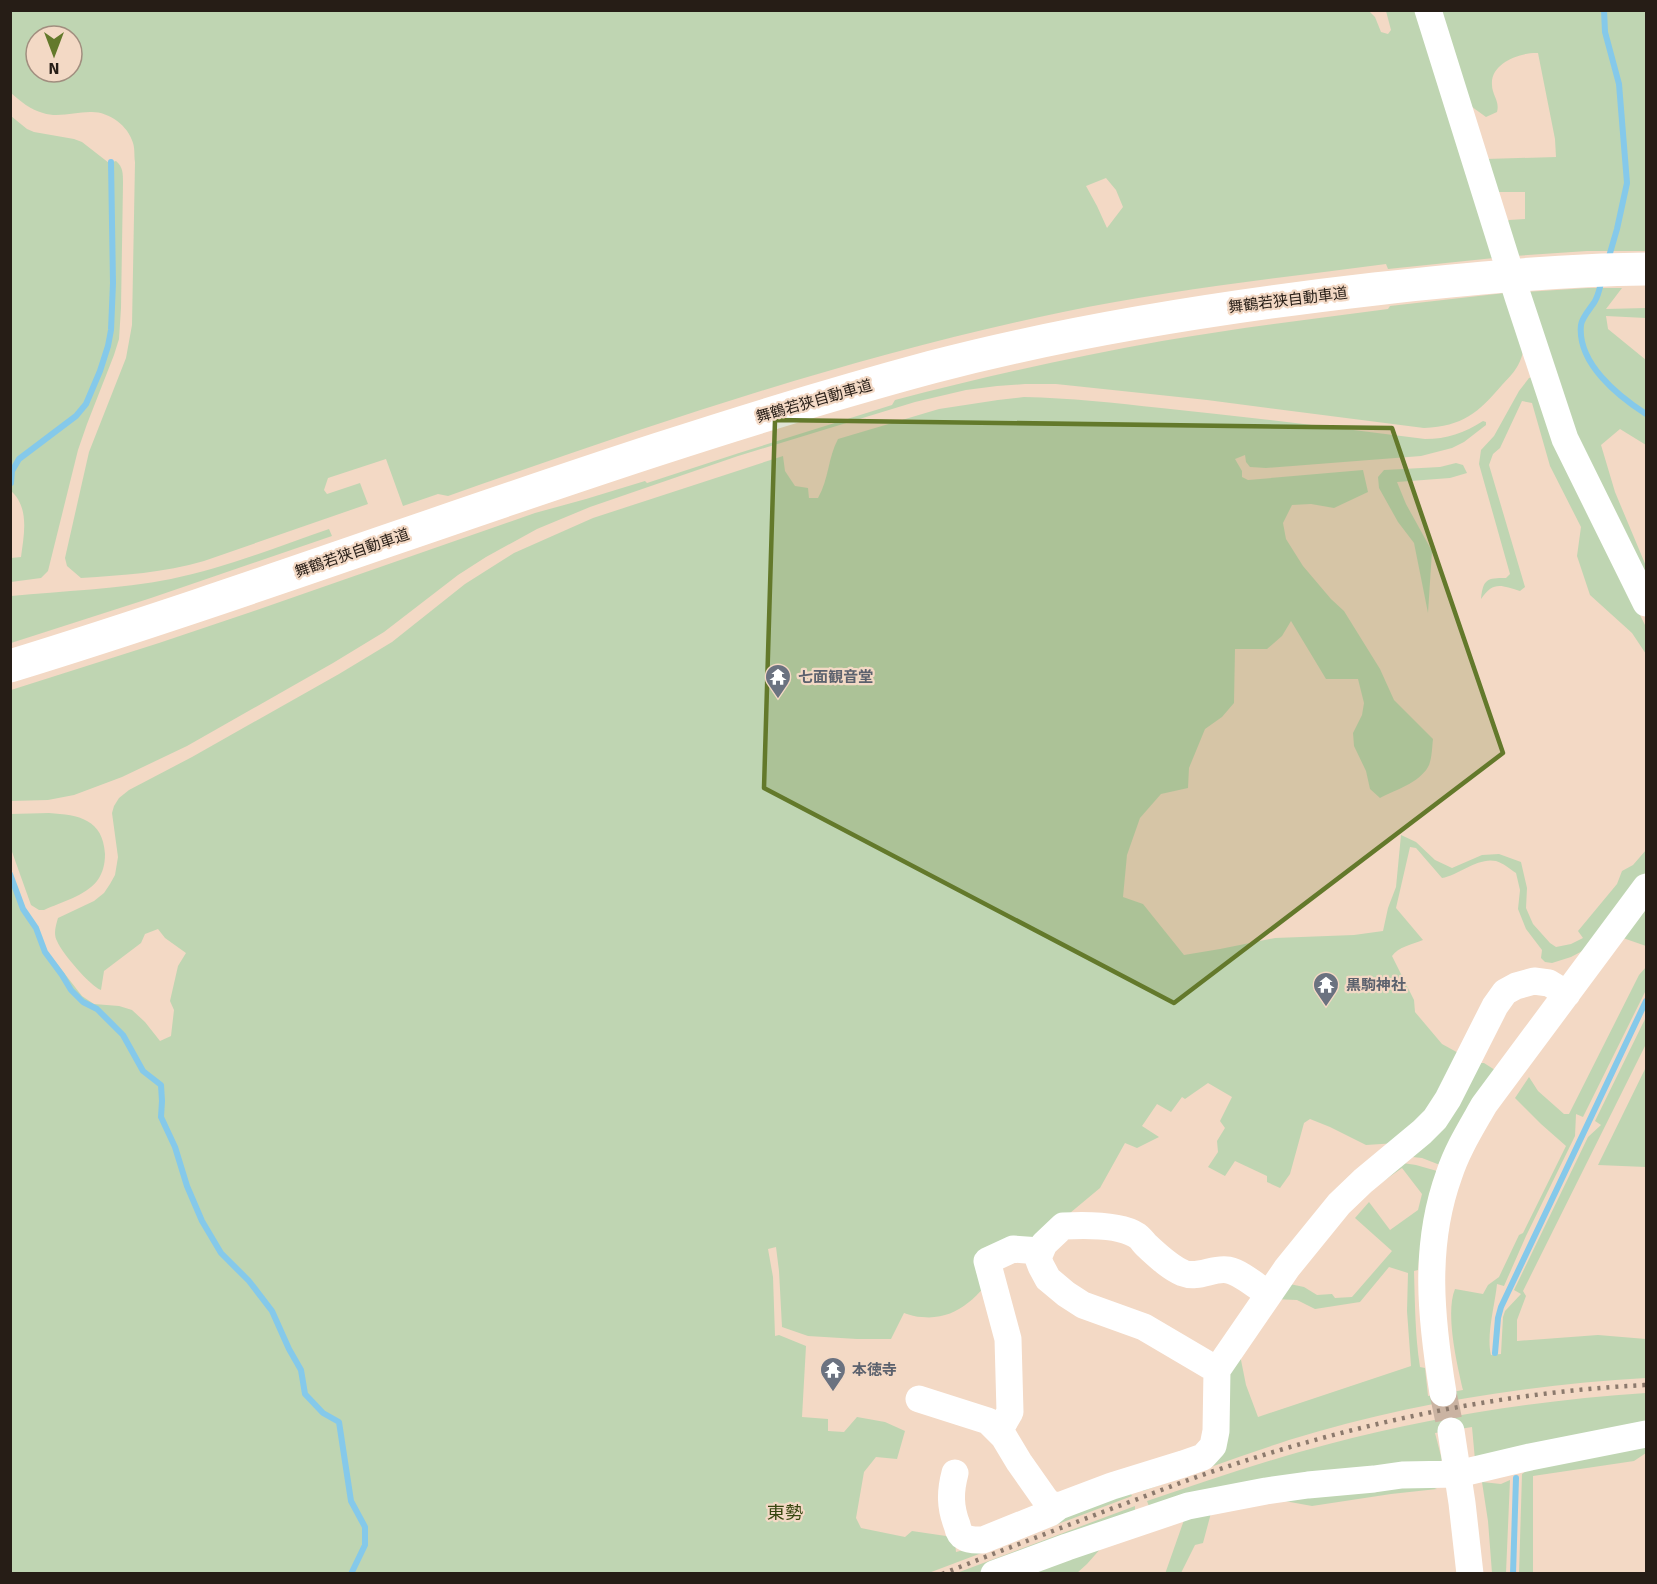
<svg xmlns="http://www.w3.org/2000/svg" width="1657" height="1584" font-family="Signika,'Noto Sans JP',sans-serif">
<style>
.green{fill:#bfd5b2;fill-rule:evenodd}
.lines{fill:none;stroke-linecap:round;stroke-linejoin:round}
.stream{stroke:#85c9ea;stroke-width:6}
.minor-tunnel{stroke:#cab3a2;stroke-width:27;stroke-dasharray:27 14;stroke-linecap:butt}
.minor{stroke:#fff;stroke-width:27}
.highway{stroke:#fff;stroke-width:33}
.rail{stroke:#8c7a6d;stroke-width:4.5;stroke-dasharray:3 6;stroke-linecap:butt}
.marked{fill:#63792b;fill-opacity:0.2;stroke:#63792b;stroke-width:4.5;stroke-linejoin:round}
.labels{text-anchor:middle;stroke-width:4.5;stroke-linejoin:round;paint-order:stroke}
.street-label{font-size:15px;fill:#261d16;stroke:#f3d9c5}
.worship-label{font-size:15px;font-weight:bold;fill:#5b616d;stroke:#f3d9c5;text-anchor:start}
.quarter-label{font-size:18px;fill:#37460f;stroke:#f3d9c5}
</style>
<rect width="100%" height="100%" fill="#f3d9c5"/>
<path class="green" d="M1368 10 1375 17 1381 32 1388 34 1391 30 1386 11H1417L1494 258 1388 269 1386 264C1278 278 1170 290 1063 312 854 355 650 425 448 496L438 494 403 506 386 459 328 478 324 490 327 494 360 483 368 504 204 561C164 573 123 575 81 578L67 566 65 558 89 452 126 358 132 325 135 162C134 156 135 149 133 143 128 125 108 111 90 112 75 112 58 118 43 113 31 110 20 101 11 93V11ZM36 36H72V72H36ZM1106 178 1116 190 1123 207 1107 228 1097 206 1086 186Z
M1439 11H1646V251H1587L1514 256 1505 224 1509 220 1525 219V192H1497L1486 159 1556 157 1555 139 1538 53C1521 52 1490 63 1492 85 1492 95 1500 101 1497 112L1486 117 1468 104Z
M11 116 27 129 34 132 74 139 82 142 109 163 116 161C123 167 123 173 123 183L121 308 119 339 114 355 87 424 78 450 48 571 41 578 11 582V558L21 557C24 534 30 507 10 490Z
M1588 288H1622L1606 309 1646 308V318L1606 316 1608 329 1646 360V445L1620 429 1601 445 1615 492 1646 566V582L1588 465 1525 292Z
M1505 293 1525 345C1523 352 1521 361 1517 367 1513 374 1507 379 1502 385 1478 413 1463 426 1424 428L1207 400 1056 384H1025L997 386 966 390 915 402 738 456 590 507 537 529 486 557 458 575 384 632 333 663 187 746 122 777 74 795 48 800 11 801V690L159 643 251 612 535 513 586 499 645 481 647 483 739 453 892 405 895 400C983 377 1072 357 1162 341 1237 328 1312 319 1388 309L1390 306Z
M1535 376 1620 575 1646 627V654L1632 633 1590 595 1577 556 1581 527 1550 466 1532 403 1522 401 1500 448 1493 454 1489 465 1525 587 1520 591C1501 585 1493 581 1481 599 1483 579 1487 578 1506 578L1510 574 1479 464 1481 450 1494 436 1519 391 1529 378Z
M1024 397C1070 398 1115 403 1161 408 1249 417 1337 428 1425 439 1447 439 1464 433 1483 421L1486 422V425L1464 442 1452 448 1421 456 1266 468 1250 467 1246 462 1245 455 1235 459 1242 471V477L1248 480 1363 470 1368 492 1334 508 1311 504 1292 505 1283 523 1286 539 1303 566 1331 599 1344 611 1380 669 1394 700 1433 739C1432 748 1432 760 1428 767 1419 783 1395 790 1380 798L1370 789 1366 771 1354 746 1353 733 1362 715 1364 703 1358 679H1326L1291 621 1282 636 1267 649H1235L1234 703 1222 717 1205 729 1189 768 1188 788 1161 794 1140 818 1127 855 1123 897 1143 904 1184 955 1220 949 1275 938 1354 935 1383 931 1388 908 1396 887 1401 835 1416 842 1435 860 1452 868 1482 855 1499 854 1521 862 1527 888 1526 908 1533 924 1550 943 1556 947 1571 944 1583 938 1578 931 1617 884 1622 871 1633 865 1646 850V872L1590 947 1571 957 1552 963 1545 962 1541 958 1542 950 1526 929 1518 909 1520 890 1516 873C1510 869 1503 863 1496 861 1478 857 1459 875 1442 878L1416 848 1410 847 1396 908 1423 940C1413 944 1398 947 1392 956L1414 1000 1415 1012 1442 1044 1462 1055 1442 1095 1397 1143 1366 1145 1330 1127 1310 1119 1304 1123 1290 1174 1280 1188 1267 1182V1176L1235 1161 1225 1176 1208 1167 1218 1152 1217 1141 1225 1128 1220 1121 1232 1097 1208 1083 1185 1099 1182 1097 1171 1112 1157 1104 1142 1126 1159 1137 1137 1148 1125 1143 1100 1188 1070 1213 1040 1243 1013 1246C992 1278 967 1322 922 1317 916 1317 910 1315 904 1313L891 1339H857L808 1336 782 1327 779 1271 776 1247 768 1249 773 1277 775 1336 779 1335 806 1346 802 1417 828 1419V1431L844 1432 857 1417 885 1422 905 1431 897 1459 876 1457 864 1472 856 1518 861 1528 905 1537 912 1531 946 1536 955 1542 956 1552 979 1546 1129 1490 1132 1496 926 1574 11 1573 10 880 22 910 47 951 82 996 94 1004 119 1006 132 1010 145 1022 160 1041 171 1036 174 1010 170 1001 178 966 186 953 165 938 158 929 145 934 141 943 104 971 101 990C90 986 62 953 57 941 53 934 56 925 58 918L94 901 104 893 110 884 115 875 118 857 112 813 114 806 119 798 129 790 192 757 339 674 392 642 465 584 514 553 593 518 783 456 785 471 795 486 808 488 809 498H818C829 479 828 457 838 439L939 409 998 400Z
M1456 463 1463 465 1467 473 1450 478 1397 482 1406 504 1432 551 1428 613 1414 543 1398 522 1379 488 1378 477 1384 470 1440 467Z
M329 529 332 536 151 598 11 643V596C62 591 120 589 171 579 225 568 277 547 329 529Z
M49 813C79 815 103 819 105 854 105 864 103 873 97 881 85 896 61 902 44 910H39L31 905 11 849V814Z
M1646 906V946L1623 938Z
M1646 967V990L1583 1117 1576 1114 1575 1136 1526 1236 1504 1286 1497 1284C1495 1305 1486 1335 1491 1355L1501 1354 1503 1317 1505 1311 1521 1294 1514 1290 1588 1137 1601 1125 1595 1121 1646 1017V1044L1523 1291 1526 1296 1517 1320V1341L1598 1335 1646 1339V1378C1526 1385 1404 1404 1289 1440 1240 1456 1191 1474 1143 1491L1141 1487 1207 1462 1224 1372 1239 1350 1246 1385 1258 1417 1411 1366 1407 1311 1408 1273 1389 1267 1360 1302 1315 1309 1297 1300 1273 1299 1285 1283 1304 1287 1317 1295 1332 1294 1335 1298 1352 1297 1392 1251 1355 1218 1369 1202 1390 1230 1418 1210 1422 1194 1402 1168 1361 1197 1396 1162 1416 1165 1437 1171C1425 1205 1421 1234 1418 1270L1414 1271C1415 1303 1415 1335 1420 1367L1425 1368 1428 1396 1463 1390C1457 1364 1445 1313 1455 1289L1483 1294 1488 1285 1499 1277 1519 1235 1523 1233 1566 1146 1541 1124 1515 1098 1529 1077 1538 1091 1564 1114H1569L1639 975Z
M1474 1063H1484L1495 1070 1440 1165 1422 1158 1403 1156Z
M1646 1067V1167L1598 1165Z
M1646 1393V1426L1475 1460 1472 1427 1435 1433 1442 1460 1435 1467 1150 1509 1147 1501C1207 1481 1267 1460 1329 1444 1432 1417 1539 1400 1646 1393Z
M1646 1439V1453L1634 1461 1533 1476V1573L1519 1574 1522 1474 1528 1470Z
M1510 1480 1506 1573H1492L1488 1521 1482 1482 1501 1484Z
M1402 1482 1432 1484V1487L1437 1489 1391 1494 1312 1506 1279 1500 1261 1502 1211 1513 1203 1543 1195 1545 1181 1573 1165 1574 1184 1520 1189 1511 1267 1496Z
M1135 1506V1509L1132 1517 978 1573 954 1574Z
M1102 1547 1087 1564 1077 1573H1031Z"/>
<g class="lines">
<path class="stream" d="M1604 10 1605 32 1619 84 1627 183 1617 229 1608 260
M1602 279C1600 286 1599 294 1595 301 1591 308 1582 317 1581 325 1577 363 1618 396 1646 414
M11 483 12 471 19 459 76 416 86 404 100 371 108 346 111 330 113 283 111 162
M10 874 23 909 36 928 45 952 62 975 71 990 83 1002 97 1009 123 1035 143 1071 161 1085 162 1101 161 1117 175 1147 187 1186 202 1221 221 1253 249 1281 272 1311 289 1349 301 1370 305 1394 323 1413 339 1422 351 1501 365 1527V1545L351 1574
M1495 1353 1498 1318 1501 1307 1646 1001
M1513 1574 1516 1478"/>
<path class="minor-tunnel" d="M1443 1393 1451 1431"/>
<path class="minor" d="M1428 10 1518 297 1565 439 1646 603
M1217 1370 1144 1327 1083 1305 1066 1294 1048 1279 1041 1266 1038 1258 1044 1244 1063 1226C1083 1225 1119 1224 1136 1235 1140 1237 1143 1242 1146 1245 1157 1255 1169 1267 1183 1273 1198 1279 1214 1267 1228 1270 1242 1273 1256 1286 1268 1294
M1443 1393C1431 1319 1423 1247 1449 1175 1457 1150 1471 1128 1484 1105L1646 887
M919 1399 988 1421 1004 1437 1019 1462 1045 1499 1050 1504 1059 1506
M999 1431 1010 1412 1008 1339 987 1261 1013 1249 1040 1251
M1451 1431 1462 1503 1470 1574
M955 1473C950 1492 950 1507 957 1525 958 1530 960 1535 964 1537 970 1541 977 1540 983 1540L1050 1513 1059 1506 1112 1486 1183 1464 1203 1457 1213 1446 1216 1431 1217 1370 1287 1268 1339 1204 1363 1181 1422 1132 1435 1119 1448 1099 1495 1006 1505 992 1516 986 1534 981 1549 983 1567 994
M994 1574 1067 1547 1188 1506 1266 1491 1308 1485 1374 1479 1402 1475 1458 1474 1530 1457 1646 1434"/>
<path class="highway" d="M10 666C319 571 620 451 932 367 1077 329 1226 306 1375 289 1465 279 1556 270 1646 269"/>
<path class="rail" d="M942 1574C1000 1551 1058 1529 1116 1507 1149 1495 1181 1482 1214 1471 1353 1424 1500 1392 1646 1385"/>
</g>
<path class="marked" d="M775 420 1392 428 1503 753 1174 1003 764 788Z"/>
<defs>
<symbol id="temple-pin" viewBox="-11 -11 22 30"><path d="M0 17L-7.5 6A9.5 9.5 0 1 1 7.5 6Z" fill="#6b7280" stroke="#f3d9c5"/><path d="M0-6L5-2H3V0L6.5 2.5H4V6H1.5V3h-3V6H-4V2.5H-6.5L-3 0V-2H-5Z" fill="#fff"/></symbol>
</defs>
<g fill-rule="evenodd">
<use href="#temple-pin" x="763" y="662" width="30" height="40"/>
<use href="#temple-pin" x="1311" y="970" width="30" height="40"/>
<use href="#temple-pin" x="818" y="1355" width="30" height="40"/>
</g>
<g class="labels">
<g class="street-label">
<text transform="translate(1288 300) rotate(-7)" y="5">舞鶴若狭自動車道</text>
<text transform="translate(814 401) rotate(-16)" y="5">舞鶴若狭自動車道</text>
<text transform="translate(352 553) rotate(-19)" y="5">舞鶴若狭自動車道</text>
</g>
<g class="worship-label">
<text x="798" y="682">七面観音堂</text>
<text x="1346" y="990">黒駒神社</text>
<text x="852" y="1375">本徳寺</text>
</g>
<g class="quarter-label">
<text x="785" y="1519">東勢</text>
</g>
</g>
<rect width="1657" height="1584" fill="none" stroke="#261d16" stroke-width="24"/>
<g transform="translate(54 54) rotate(180)"><circle r="28" fill="#f3d9c5" stroke="#a18e7f" stroke-width="1.5"/>
<path d="M0-4.5L10 22L0 15L-10 22Z" fill="#63792b"/>
<text y="-9" font-size="16" font-weight="bold" text-anchor="middle" fill="#261d16">N</text>
</g>
</svg>
